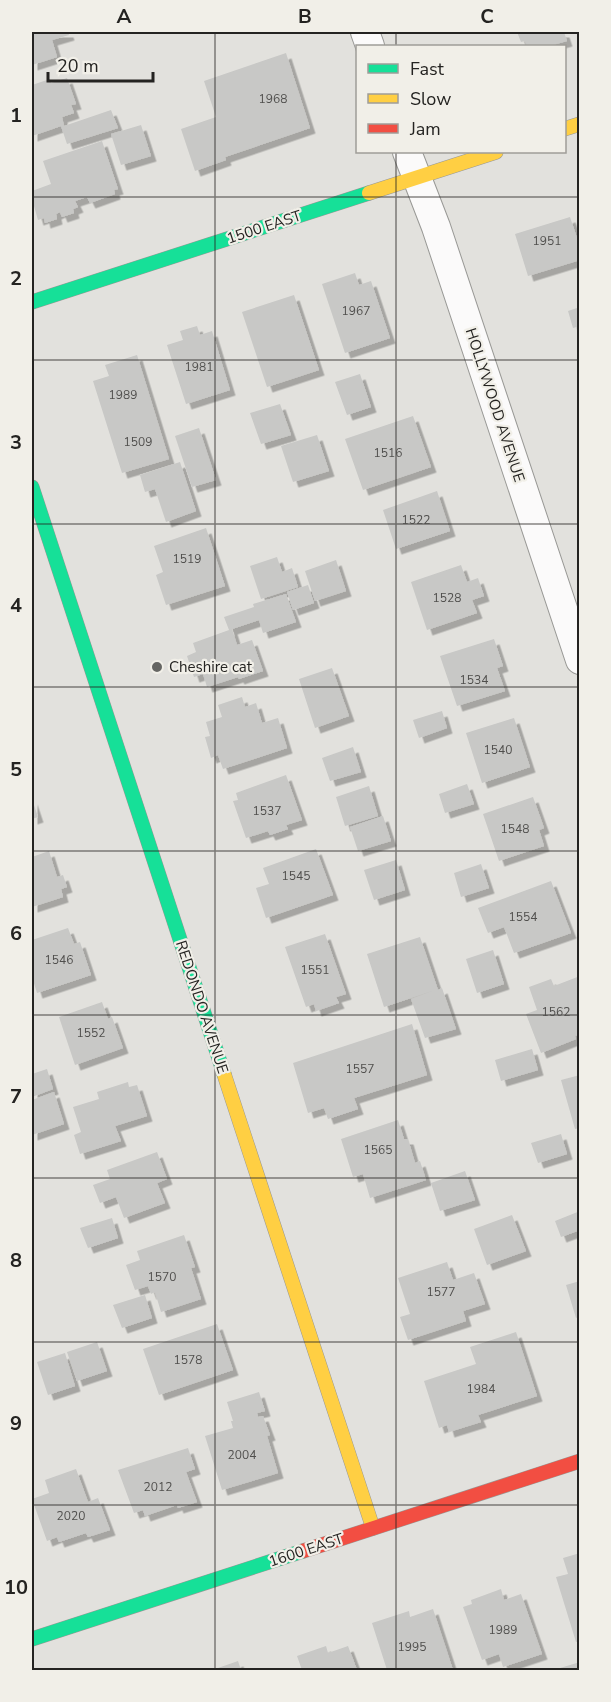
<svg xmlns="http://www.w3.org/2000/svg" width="611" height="1702" font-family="'Nunito Sans',sans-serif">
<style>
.building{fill:#c8c8c6;filter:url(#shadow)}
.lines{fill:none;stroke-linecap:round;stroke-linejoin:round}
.street-casing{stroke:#989895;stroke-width:30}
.fast-casing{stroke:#989895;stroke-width:15}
.slow-casing{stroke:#989895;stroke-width:15}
.jam-casing{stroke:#989895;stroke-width:15}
.street{stroke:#fbfafa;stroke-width:28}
.fast{stroke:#16e098;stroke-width:14}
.slow{stroke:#ffcf43;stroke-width:14}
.jam{stroke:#f24e42;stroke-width:14}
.grid{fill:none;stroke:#242321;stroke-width:1.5;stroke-opacity:0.55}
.poi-dot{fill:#666663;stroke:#f1efe8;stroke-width:2}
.labels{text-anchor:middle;stroke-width:4.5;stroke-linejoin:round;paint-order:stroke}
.number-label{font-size:12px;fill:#504f4d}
.street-label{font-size:15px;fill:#242321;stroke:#f1efe8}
.poi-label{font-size:15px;fill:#242321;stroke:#f1efe8;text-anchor:start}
.neatline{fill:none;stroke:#242321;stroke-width:2}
.grid-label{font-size:20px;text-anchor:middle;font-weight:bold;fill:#242321}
</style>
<defs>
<filter id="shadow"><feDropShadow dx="5.5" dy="5.5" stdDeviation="0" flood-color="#0004"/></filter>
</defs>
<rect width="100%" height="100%" fill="#e2e1dd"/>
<path class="building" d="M32 32H68L69 35 52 40 57 57 32 65Z
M517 32H564L567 41 549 46H527L525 41 521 42Z
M286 53 310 128 225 157 226 160 195 171 181 129 216 117 204 81Z
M67 78 76 104 71 105 74 113 62 117 64 126 111 110 118 128 67 144 61 126 32 136V85L50 79 51 83Z
M141 125 151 156 121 165 111 134Z
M102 141 118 189 114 190 115 194 90 203 87 197 75 201 78 207 73 209 74 213 62 217 60 212 56 214 57 219 45 223 44 218 38 220 32 199V191L51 184 43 161Z
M570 217 580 247V260L528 276 515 234Z
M355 273 359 285 371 281 390 338 345 353 322 284Z
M294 295 319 370 267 387 242 312Z
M580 307V326L573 328 568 311Z
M197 326 200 335 212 331 230 390 186 404 167 345 183 340 180 331Z
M137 355 169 459 122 473 93 381 109 376 105 365Z
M360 374 371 407 347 415 335 382Z
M280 404 291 435 261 444 250 413Z
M413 416 431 467 363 490 345 439Z
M199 428 216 480 192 487 175 436Z
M317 435 329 471 293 482 281 446Z
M180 462 196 511 166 522 155 489 145 492 140 475Z
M437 491 450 531 396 549 383 510Z
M206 528 225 586 166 605 156 575 163 572 154 546Z
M277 557 282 572 292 568 298 587 261 599 250 566Z
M336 560 346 591 315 601 305 571Z
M461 565 467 582 478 578 484 596 472 600 477 613 427 630 411 582Z
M308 585 314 603 293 610 287 592Z
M286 594 296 622 263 633 259 620 232 629 237 645 252 640 263 671 239 679 238 677 207 687 203 674 194 677 187 656 196 652 193 643 229 630 224 617 254 607 253 604Z
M494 639 503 666 497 668 505 691 457 706 440 656Z
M332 668 349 716 315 728 299 679Z
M242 697 245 707 256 703 262 723 278 718 287 748 223 769 218 755 211 758 205 737 210 736 206 722 222 717 218 705Z
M442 711 447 728 419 738 413 720Z
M514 718 530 767 482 783 466 733Z
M353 747 361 772 330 781 322 758Z
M286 775 302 820 286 825 288 829 270 835 268 831 246 838 233 801 238 800 236 793Z
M467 784 474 804 445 813 439 794Z
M369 786 378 816 345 826 336 797Z
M533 797 544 828 539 830 544 846 499 861 483 814Z
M32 799 38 817 32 819Z
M383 816 391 841 358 851 350 827Z
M316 849 333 895 266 918 256 888 269 884 263 868Z
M49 851 57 877 63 875 67 887 61 889 63 897 32 907V857Z
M396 860 405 890 374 900 364 870Z
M481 864 489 888 461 897 454 873Z
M551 881 571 933 514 953 504 927 488 933 478 908Z
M68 928 74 944 80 942 91 975 37 993 32 977V940Z
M325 934 346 994 336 997 339 1003 316 1011 314 1004 306 1007 285 947Z
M420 937 438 990 442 988 456 1029 425 1038 411 999 432 991 384 1007 367 954Z
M493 950 504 984 477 993 466 959Z
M580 976V1034L575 1036 576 1039 541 1053 526 1014 537 1010 529 987 551 979 554 986Z
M102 1002 108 1019 112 1017 123 1048 75 1065 59 1017Z
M412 1024 427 1075 354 1098 358 1109 328 1119 324 1108 308 1113 293 1063Z
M532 1049 538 1070 501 1081 495 1060Z
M47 1069 53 1089 32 1097V1074Z
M580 1075V1128L575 1129 561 1080Z
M128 1082 129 1087 137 1085 147 1116 115 1126 121 1141 80 1154 74 1135 81 1132 73 1107 99 1099 97 1092Z
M54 1092 64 1124 32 1135V1100Z
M398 1120 404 1139H408L415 1163 420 1161 426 1180 370 1198 363 1174 353 1177 341 1139Z
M561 1134 567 1154 538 1163 531 1143Z
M157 1152 167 1179 157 1183 165 1203 124 1218 116 1197 100 1203 93 1185 110 1179 107 1170Z
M465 1171 475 1200 440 1211 431 1183Z
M580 1211V1230L561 1237 555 1221Z
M512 1215 526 1251 487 1265 474 1229Z
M112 1218 118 1238 88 1248 80 1228Z
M184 1235 195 1267 191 1268 201 1299 161 1312 155 1292 151 1294 148 1286 135 1290 126 1265 140 1260 137 1251Z
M447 1262 453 1280 474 1273 485 1304 463 1311 466 1321 408 1340 400 1317 410 1314 398 1278Z
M580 1281V1316L576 1318 566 1285Z
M145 1295 152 1318 122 1328 113 1305Z
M217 1324 233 1370 159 1395 143 1349Z
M516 1332 537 1396 478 1415 481 1422 449 1432 447 1425 439 1428 424 1381 476 1364 470 1347Z
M97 1342 107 1371 77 1381 67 1352Z
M65 1353 75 1386 48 1395 37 1362Z
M259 1392 265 1411 257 1413 258 1417 263 1416 270 1435 267 1436 278 1473 222 1490 205 1436 233 1428 231 1421H233L227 1402Z
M188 1448 195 1469 186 1472 197 1502 178 1508 177 1505 145 1516 143 1510 134 1513 118 1470Z
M76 1469 88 1502 98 1498 110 1530 88 1537 86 1533 59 1542 57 1537 47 1541 32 1499 49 1493 45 1480Z
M580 1553V1641L576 1642 556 1577 568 1574 563 1558Z
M501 1589 504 1600 521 1594 542 1654 503 1667 499 1654 482 1660 463 1607 472 1604 471 1600Z
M433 1609 453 1670H387L372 1623 409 1611 410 1617Z
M326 1646 328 1653 348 1646 357 1670H302L297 1656Z
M238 1661 241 1670H218V1668Z
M580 1662V1670H561L560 1668Z"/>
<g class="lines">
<defs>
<path id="street" d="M365 32 370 46
M407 152 436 227 580 660"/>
<path id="fast" d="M32 302 369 193
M32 487 224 1074
M32 1639 303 1551"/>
<path id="slow" d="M564 129 580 124
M369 193 496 152
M224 1074 373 1528"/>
<path id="jam" d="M303 1551 580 1461"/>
</defs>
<use href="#street" class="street-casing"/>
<use href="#fast" class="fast-casing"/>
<use href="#slow" class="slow-casing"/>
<use href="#jam" class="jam-casing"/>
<use href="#street" class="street"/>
<use href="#fast" class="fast"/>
<use href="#slow" class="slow"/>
<use href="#jam" class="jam"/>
</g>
<path class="grid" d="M215 32V1670M396 32V46M396 152V1670M32 197H580M32 360H580M32 524H580M32 687H580M32 851H580M32 1015H580M32 1178H580M32 1342H580M32 1505H580"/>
<circle class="poi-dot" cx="157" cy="667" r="6"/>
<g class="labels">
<g class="number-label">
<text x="273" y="103">1968</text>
<text x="547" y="245">1951</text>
<text x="356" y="315">1967</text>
<text x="199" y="371">1981</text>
<text x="123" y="399">1989</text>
<text x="138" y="446">1509</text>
<text x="388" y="457">1516</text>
<text x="416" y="524">1522</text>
<text x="187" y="563">1519</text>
<text x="447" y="602">1528</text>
<text x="474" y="684">1534</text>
<text x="498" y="754">1540</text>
<text x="267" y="815">1537</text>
<text x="515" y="833">1548</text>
<text x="296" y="880">1545</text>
<text x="523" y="921">1554</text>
<text x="59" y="964">1546</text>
<text x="315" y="974">1551</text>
<text x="556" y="1016">1562</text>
<text x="91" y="1037">1552</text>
<text x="360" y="1073">1557</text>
<text x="378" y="1154">1565</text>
<text x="162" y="1281">1570</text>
<text x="441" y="1296">1577</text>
<text x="188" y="1364">1578</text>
<text x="481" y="1393">1984</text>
<text x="242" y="1459">2004</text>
<text x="158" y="1491">2012</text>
<text x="71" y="1520">2020</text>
<text x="503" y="1634">1989</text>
<text x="412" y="1651">1995</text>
</g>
<g class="street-label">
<text transform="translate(264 227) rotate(-18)" y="5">1500 EAST</text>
<text transform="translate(495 405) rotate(72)" y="5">HOLLYWOOD AVENUE</text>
<text transform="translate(202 1007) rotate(72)" y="5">REDONDO AVENUE</text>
<text transform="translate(306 1550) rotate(-18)" y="5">1600 EAST</text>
</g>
<g class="poi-label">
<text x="169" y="672">Cheshire cat</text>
</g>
</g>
<rect width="611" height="1702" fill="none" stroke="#f1efe8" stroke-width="66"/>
<rect x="356" y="45" width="210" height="108" fill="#f1efe8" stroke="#9f9d98" stroke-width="1.5"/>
<rect x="368" y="64" width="30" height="9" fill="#16e098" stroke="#9f9d98" stroke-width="1.5"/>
<text x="410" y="75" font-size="18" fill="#242321">Fast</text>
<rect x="368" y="94" width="30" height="9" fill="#ffcf43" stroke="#9f9d98" stroke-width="1.5"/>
<text x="410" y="105" font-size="18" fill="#242321">Slow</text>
<rect x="368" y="124" width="30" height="9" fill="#f24e42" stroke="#9f9d98" stroke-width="1.5"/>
<text x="410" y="135" font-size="18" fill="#242321">Jam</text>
<path d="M48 72v9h105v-9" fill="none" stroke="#242321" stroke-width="3"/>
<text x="57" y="72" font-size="18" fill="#242321" stroke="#f1efe8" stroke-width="4.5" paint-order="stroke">20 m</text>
<rect x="33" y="33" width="545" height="1636" class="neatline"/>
<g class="grid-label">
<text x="124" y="23">A</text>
<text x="305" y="23">B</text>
<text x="487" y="23">C</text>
<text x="16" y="122">1</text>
<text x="16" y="285">2</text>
<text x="16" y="449">3</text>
<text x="16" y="612">4</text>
<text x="16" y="776">5</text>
<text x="16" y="940">6</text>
<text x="16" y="1103">7</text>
<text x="16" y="1267">8</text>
<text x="16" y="1430">9</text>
<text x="16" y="1594">10</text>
</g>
</svg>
